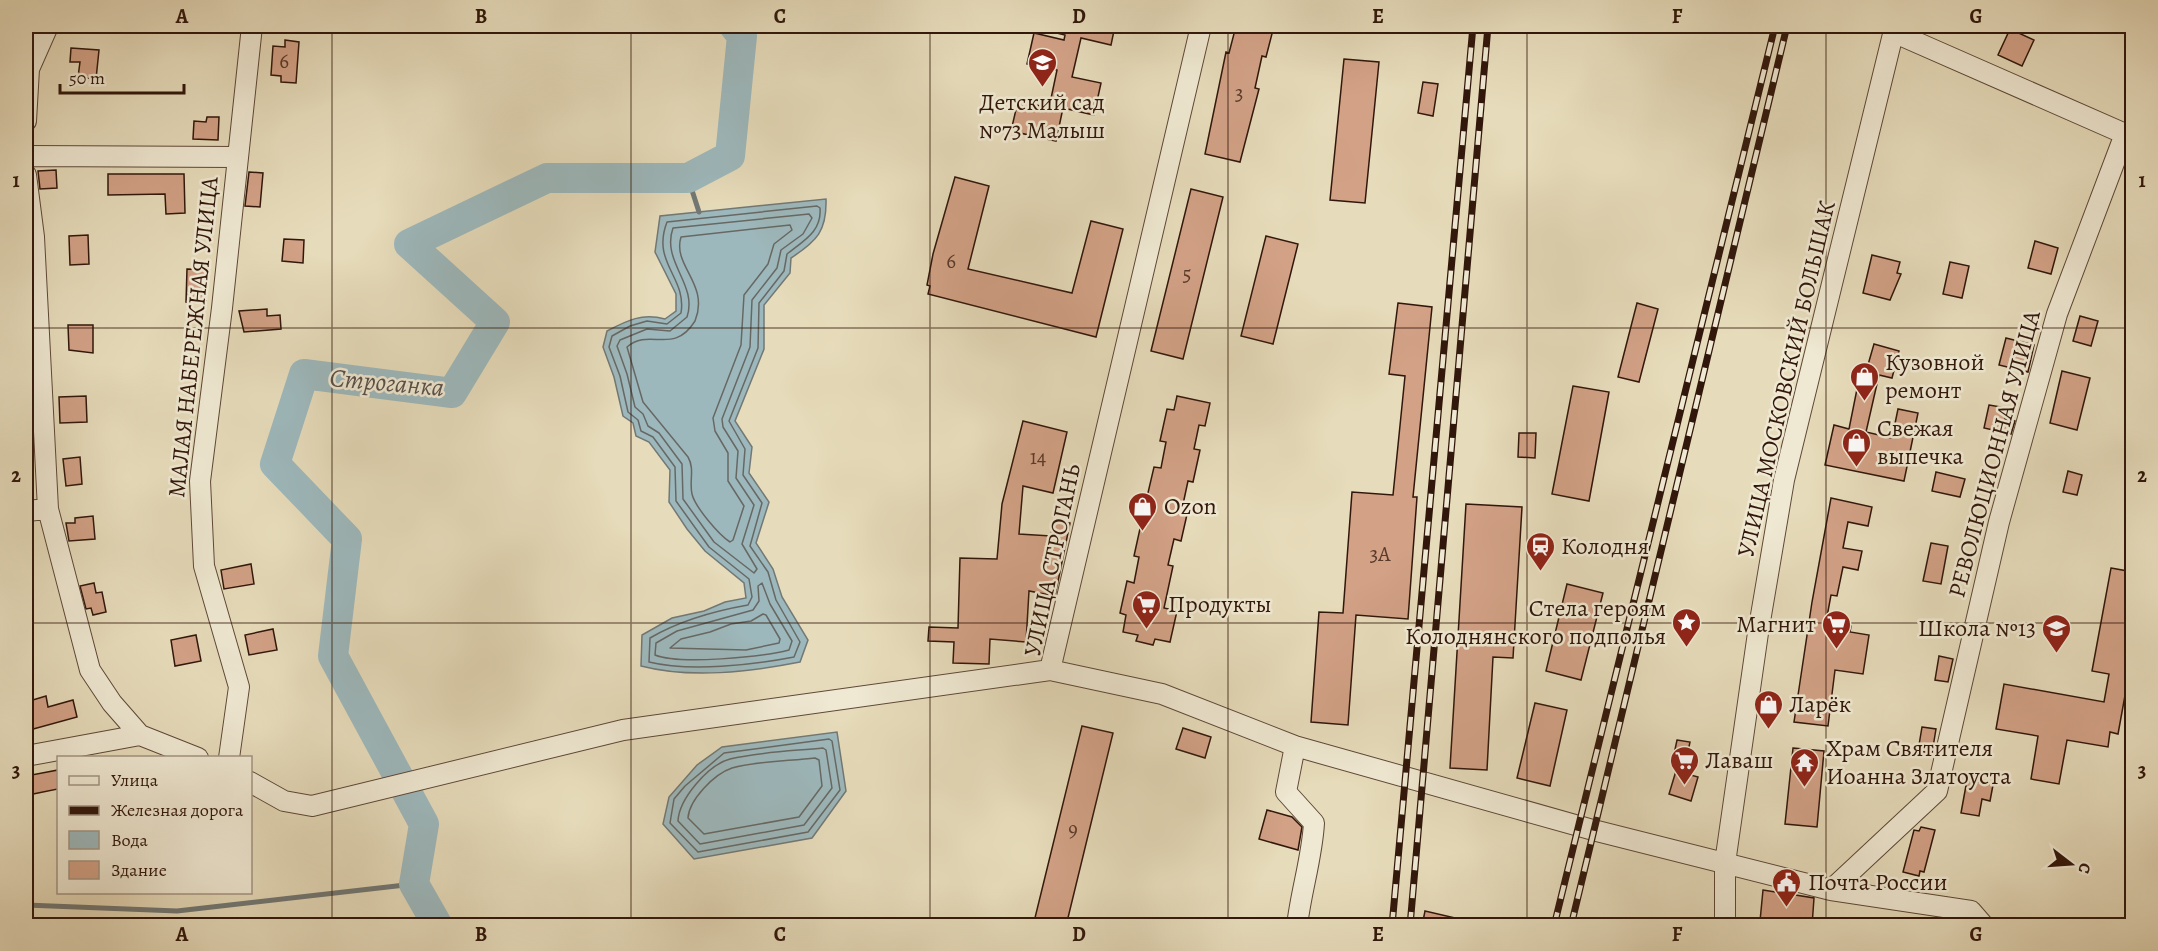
<svg xmlns="http://www.w3.org/2000/svg" width="2158" height="951" font-family="Alegreya,serif">
<style>
.water{fill:#9db8bc;stroke:#727875;stroke-width:1.5}
.lines{fill:none;stroke-linecap:round;stroke-linejoin:round}
.shore{stroke:#676864;stroke-width:1.5}
.stream{stroke:#727875;stroke-width:5}
.river{stroke:#9db8bc;stroke-width:30}
.building{fill:#d2a186;stroke:#31170b;stroke-width:1.5}
.minor-casing{stroke:#5e4837;stroke-width:22}
.minor{stroke:#efe8d2;stroke-width:20}
.rail-casing{stroke:#31170b;stroke-width:7}
.rail{stroke:#efe8d2;stroke-width:4.5;stroke-dasharray:14;stroke-linecap:butt}
.grid{fill:none;stroke:#31170b;stroke-width:1.5;stroke-opacity:0.55}
.labels{text-anchor:middle;stroke-width:5;stroke-linejoin:round;paint-order:stroke}
.number-label{font-size:21px;fill:#593a2a}
.poi-label{font-size:24px;fill:#31170b;stroke:#efe8d2;text-anchor:start}
.street-label{font-size:24px;fill:#31170b;stroke:#efe8d2}
.water-label{font-size:26px;font-style:italic;fill:#574f49;stroke:#efe8d2}
.neatline{fill:none;stroke:#31170b;stroke-width:2}
.grid-label{font-size:20px;text-anchor:middle;font-weight:bold;fill:#31170b}
</style>
<rect width="100%" height="100%" fill="#e6dbba"/>
<filter id="stains"><feTurbulence type="fractalNoise" baseFrequency=".00333" numOctaves="4"/><feColorMatrix values="0 0 0 0 .2 0 0 0 0 .09 0 0 0 0 .02 0 0 0 .5 -.17"/></filter>
<radialGradient id="worn" r=".72"><stop offset=".6" stop-color="#630" stop-opacity="0"/><stop offset="1" stop-color="#630" stop-opacity=".3"/></radialGradient>
<path class="water" d="M826 199C827 231 817 241 791 258L790 273 764 305V349L735 421 752 447 749 473 769 502 756 543 773 569 782 597 808 640 800 662C749 672 691 679 641 666L642 635 672 618 704 611 725 602 746 598 744 583 705 551 687 529 669 502 670 470 649 442 636 436 633 423 623 416 614 377 603 347 607 331C628 320 642 313 665 319L676 311V294L655 252 660 216Z
M837 732 846 791 812 838 694 859 663 824 669 797 697 765 722 747Z"/>
<g class="lines">
<path class="shore" d="M817 206 820 208C822 232 803 241 787 254L784 271 759 303 758 348 729 421 745 449 743 475 762 503 750 546 768 572 776 600 800 642 794 657C753 665 690 672 649 662L650 638C679 621 714 611 748 605L752 597 749 579 709 547 676 501 675 467 653 437 641 431 638 420 628 412 620 376 609 347 612 336 630 326 647 321 667 324 681 313C687 277 651 263 667 222Z
M809 214 812 218 803 234 781 250 777 268 752 300 750 347 722 419 723 427 738 451 736 478 754 505 742 544 757 569 754 573 714 542 683 499 682 464 659 433 648 426 643 414 635 407 627 374 617 346 620 340 647 329 670 331 687 317C698 284 661 262 673 228Z
M790 225 792 230 774 244 768 264 744 295 741 345 713 418 715 431 728 453V481L744 506 733 540 730 542C719 535 695 507 692 494 689 481 695 469 688 457L643 402 627 347C650 327 673 356 695 321 710 284 672 266 681 237Z
M762 583 770 604 792 641 789 650C762 657 679 665 655 655L656 643 677 631 753 610 759 601 758 586Z
M763 614 766 615 780 639 779 643 746 650 670 648 681 639 710 632 731 624 751 621Z
M829 739 832 741 840 790 808 832 698 852 670 823 674 799 685 786 724 753Z
M823 748 826 750 832 788 804 825 700 844 678 821C679 799 708 765 730 759 759 752 793 751 823 748Z
M815 758 819 760 822 786 799 817 704 834 688 818C689 800 714 774 732 768 756 761 790 761 815 758Z"/>
<path class="stream" d="M688 178 699 212
M26 905 177 911 414 884"/>
<path class="river" d="M438 926 414 884 424 824 333 656 347 539 275 464 304 374 452 393 495 322 409 244 547 178H688L730 156 742 36 734 26"/>
</g>
<path class="building" d="M1049 26H1115L1111 45 1081 38 1072 77 1101 83 1094 115 1063 108 1056 141 1011 131 1018 101 1049 108 1057 70 1027 64 1034 33 1064 40 1065 35 1048 31Z
M1236 26H1274L1266 57 1262 56 1255 88 1259 89 1240 162 1205 154 1226 52 1229 53Z
M2010 29 2034 40 2022 66 1998 55Z
M285 40 299 42 296 83 281 82V76L271 75 273 46 285 47Z
M71 48 99 50 96 79 78 77 80 62H70Z
M1344 59 1379 62 1365 203 1330 200Z
M1423 82 1438 84 1433 116 1418 113Z
M207 117H219L218 140 193 139 194 121 206 122Z
M56 170 57 188 40 189 38 171Z
M249 172 263 173 260 207 245 206Z
M108 174H184L185 213 166 214 165 194 108 195Z
M955 177 989 186 968 269 1072 293 1091 221 1123 229 1096 337 928 294 930 286 927 285 933 254Z
M1191 189 1223 197 1183 359 1151 351Z
M88 235 89 264 70 265 69 236Z
M1266 236 1298 244 1273 344 1241 336Z
M284 239 304 240 303 263 282 261Z
M2035 241 2058 248 2051 274 2028 268Z
M1872 255 1900 262 1897 273 1901 274 1890 300 1863 293Z
M1950 262 1969 266 1962 298 1943 294Z
M187 269 207 270 206 303 186 302Z
M1398 303 1432 307 1413 497H1417L1408 619 1356 615 1348 725 1311 722 1319 612 1343 613 1352 492 1393 495 1405 376 1389 374Z
M1637 303 1658 309 1639 382 1618 377Z
M267 309V316L280 315 281 329 244 332 239 311Z
M2080 316 2098 321 2091 346 2073 341Z
M68 325H93V353L69 350Z
M2006 338 2034 345 2028 372 1999 365Z
M1874 344 1899 351 1892 378 1879 375 1866 432 1892 438 1898 409 1918 413 1904 481 1825 465 1834 425 1849 429 1857 389H1861Z
M2062 371 2090 378 2077 430 2050 423Z
M1573 386 1609 392 1589 501 1552 494Z
M86 396 87 422 60 423 59 397Z
M1177 396 1210 403 1205 426 1199 425 1194 449 1200 450 1193 482 1188 481 1182 509 1188 510 1181 541 1174 539 1168 565 1173 566 1164 608 1177 611 1170 642 1155 639 1153 645 1136 641 1138 635 1123 632 1126 615 1120 613 1127 581 1134 583 1139 557 1134 556 1141 524 1147 525 1153 499 1147 497 1154 467 1161 468 1166 442 1160 441 1167 409 1174 410Z
M1989 405 2007 408 2005 419 2015 421 2011 434 1984 428Z
M1023 421 1067 432 1053 493 1023 486 1019 534 1051 536 1053 520 1070 523 1055 596 1029 591 1026 642 990 639 989 664 953 663 954 642 928 641 929 627 958 628 960 558 997 559 1002 504Z
M1519 433H1536L1535 458 1518 457Z
M80 457 82 484 66 486 63 459Z
M2068 471 2082 475 2077 495 2063 492Z
M1936 472 1965 479 1960 497 1932 491Z
M1831 498 1872 507 1868 526 1848 522 1843 548 1862 551 1858 570 1843 567 1837 596 1831 595 1826 622 1851 626 1850 632 1869 635 1863 674 1835 670 1828 726 1794 722 1812 602Z
M1466 504 1522 507 1513 658 1493 657 1487 770 1450 768Z
M93 516 95 539 69 541 66 523H75V518Z
M1931 543 1948 546 1941 584 1923 581Z
M251 564 254 584 224 589 221 570Z
M2111 568 2133 572V680L2128 679 2118 734 2110 732 2108 747 2067 740 2059 784 2031 779 2038 736 1996 729 2004 684 2104 702 2109 674 2092 671Z
M94 583 96 593 102 592 106 612 93 615 91 608 86 609 80 586Z
M1567 584 1603 593 1581 680 1546 671Z
M273 629 277 650 249 655 245 635Z
M196 635 201 661 175 666 171 640Z
M1939 656 1953 659 1948 682 1935 680Z
M46 696 48 707 73 700 77 717 26 731V702Z
M1535 703 1567 710 1550 786 1517 778Z
M1082 726 1113 733 1066 926H1033Z
M1922 727 1936 729 1932 753 1918 751Z
M1183 728 1211 737 1205 758 1176 749Z
M1677 740 1690 742 1686 761 1673 759Z
M1793 748 1824 751 1817 827 1785 824Z
M58 770V789L28 795 26 776Z
M1676 771 1698 777 1691 801 1669 794Z
M1967 780 1993 785 1990 801 1982 799 1979 816 1961 813Z
M1267 810 1292 817 1302 827 1298 850 1259 839Z
M1921 827 1935 830 1924 872 1920 871 1919 876 1903 872 1914 830 1919 831Z
M1763 890 1814 898 1812 926 1760 921Z
M1425 911 1464 920 1463 926H1422Z"/>
<g class="lines">
<defs>
<path id="minor" d="M1201 26 1050 670 1162 694 1295 746 1286 792 1314 823C1312 858 1301 891 1297 926
M1893 32 2132 137
M26 121 29 69 48 26
M26 156 237 157
M26 175 34 237 48 509 90 670 112 703 140 735
M26 511 48 509
M1295 746 1593 830 1831 890 1937 791 1999 522 2057 314 2125 134
M26 756 140 735 198 758
M229 758 239 687 204 566 200 481 222 308 252 26
M250 782 284 801 312 806 623 730 1050 670
M1831 890 1971 911 1984 926
M1725 926V863L1758 633 1784 480 1895 26"/>
</defs>
<use href="#minor" class="minor-casing"/>
<use href="#minor" class="minor"/>
<defs>
<path id="rail" d="M1392 926 1473 26
M1410 926 1488 26
M1554 926 1775 26
M1571 926 1787 26"/>
</defs>
<use href="#rail" class="rail-casing"/>
<use href="#rail" class="rail"/>
</g>
<path class="grid" d="M332 26V926M631 26V926M930 26V926M1228 26V926M1527 26V926M1826 26V926M26 328H2132M26 623H2132"/>
<defs>
<symbol id="school-pin" viewBox="-11 -11 22 30"><path d="M0 17L-7.5 6A9.5 9.5 0 1 1 7.5 6Z" fill="#8f2418" stroke="#efe8d2"/><path d="M0-5L7-2L0 1L-7-2ZM-4 1L0 2.5L4 1V4Q0 6-4 4Z" fill="#fff"/></symbol>
<symbol id="shop-pin" viewBox="-11 -11 22 30"><path d="M0 17L-7.5 6A9.5 9.5 0 1 1 7.5 6Z" fill="#8f2418" stroke="#efe8d2"/><path d="M-5-2.5h2.3a2.7 3.5 0 0 1 5.4 0H5L5.5 6h-11ZM-1.5-2.5h3a1.5 2.3 0 0 0-3 0Z" fill="#fff"/></symbol>
<symbol id="station-pin" viewBox="-11 -11 22 30"><path d="M0 17L-7.5 6A9.5 9.5 0 1 1 7.5 6Z" fill="#8f2418" stroke="#efe8d2"/><path d="M-3-6H3Q5-6 5-4V2Q5 4 3 4L4.5 6H3L1.5 4h-3L-3 6H-4.5L-3 4Q-5 4-5 2V-4Q-5-6-3-6ZM-3.5-4v3h7v-3ZM-3.5 1v1.5H-2V1ZM2 1v1.5H3.5V1Z" fill="#fff"/></symbol>
<symbol id="supermarket-pin" viewBox="-11 -11 22 30"><path d="M0 17L-7.5 6A9.5 9.5 0 1 1 7.5 6Z" fill="#8f2418" stroke="#efe8d2"/><path d="M-6-5.5h2.5l.6 2H6L4.5 2H-2.5L-4.4-4H-6ZM-1.5 3.2a1.3 1.3 0 1 0 .1 0ZM3 3.2a1.3 1.3 0 1 0 .1 0Z" fill="#fff"/></symbol>
<symbol id="sight-pin" viewBox="-11 -11 22 30"><path d="M0 17L-7.5 6A9.5 9.5 0 1 1 7.5 6Z" fill="#8f2418" stroke="#efe8d2"/><path d="M0-6L1.8-2.2L6-1.7L2.9 1.2L3.7 5.4L0 3.3L-3.7 5.4L-2.9 1.2L-6-1.7L-1.8-2.2Z" fill="#fff"/></symbol>
<symbol id="temple-pin" viewBox="-11 -11 22 30"><path d="M0 17L-7.5 6A9.5 9.5 0 1 1 7.5 6Z" fill="#8f2418" stroke="#efe8d2"/><path d="M0-6L5-2H3V0L6.5 2.5H4V6H1.5V3h-3V6H-4V2.5H-6.5L-3 0V-2H-5Z" fill="#fff"/></symbol>
<symbol id="civic-pin" viewBox="-11 -11 22 30"><path d="M0 17L-7.5 6A9.5 9.5 0 1 1 7.5 6Z" fill="#8f2418" stroke="#efe8d2"/><path d="M-.6-6.5H3V-4.5H.6V-3L4-1V1h2V6H-6V1h2V-1L-.6-3ZM-1.2 2.5V6h2.4V2.5Z" fill="#fff"/></symbol>
</defs>
<g fill-rule="evenodd">
<use href="#school-pin" x="1026" y="46" width="33" height="45"/>
<use href="#shop-pin" x="1848" y="360" width="33" height="45"/>
<use href="#shop-pin" x="1840" y="426" width="33" height="45"/>
<use href="#shop-pin" x="1126" y="490" width="33" height="45"/>
<use href="#station-pin" x="1524" y="530" width="33" height="45"/>
<use href="#supermarket-pin" x="1130" y="588" width="33" height="45"/>
<use href="#sight-pin" x="1670" y="606" width="33" height="45"/>
<use href="#supermarket-pin" x="1820" y="608" width="33" height="45"/>
<use href="#school-pin" x="2040" y="612" width="33" height="45"/>
<use href="#shop-pin" x="1752" y="688" width="33" height="45"/>
<use href="#supermarket-pin" x="1668" y="744" width="33" height="45"/>
<use href="#temple-pin" x="1788" y="746" width="33" height="45"/>
<use href="#civic-pin" x="1770" y="866" width="33" height="45"/>
</g>
<g class="labels">
<g class="number-label">
<text x="284" y="68">6</text>
<text x="1239" y="100">3</text>
<text x="951" y="268">6</text>
<text x="1187" y="281">5</text>
<text x="1038" y="464">14</text>
<text x="1380" y="561">3А</text>
<text x="1073" y="836">9</text>
</g>
<g class="poi-label">
<text x="1042" y="110" text-anchor="middle">Детский сад<tspan x="1042" dy="28">№73 Малыш</tspan></text>
<text x="1885" y="370">Кузовной<tspan x="1885" dy="28">ремонт</tspan></text>
<text x="1877" y="436">Свежая<tspan x="1877" dy="28">выпечка</tspan></text>
<text x="1164" y="514">Ozon</text>
<text x="1561" y="554">Колодня</text>
<text x="1168" y="612">Продукты</text>
<text x="1666" y="616" text-anchor="end">Стела героям<tspan x="1666" dy="28">Колоднянского подполья</tspan></text>
<text x="1816" y="632" text-anchor="end">Магнит</text>
<text x="2036" y="636" text-anchor="end">Школа №13</text>
<text x="1789" y="712">Ларёк</text>
<text x="1826" y="756">Храм Святителя<tspan x="1826" dy="28">Иоанна Златоуста</tspan></text>
<text x="1705" y="768">Лаваш</text>
<text x="1808" y="890">Почта России</text>
</g>
<g class="street-label">
<text transform="translate(193 337) rotate(-84)" y="8">МАЛАЯ НАБЕРЕЖНАЯ УЛИЦА</text>
<text transform="translate(1786 379) rotate(-77)" y="8">УЛИЦА МОСКОВСКИЙ БОЛЬШАК</text>
<text transform="translate(1994 454) rotate(-75)" y="8">РЕВОЛЮЦИОННАЯ УЛИЦА</text>
<text transform="translate(1052 560) rotate(-78)" y="8">УЛИЦА СТРОГАНЬ</text>
</g>
<g class="water-label">
<text transform="translate(387 382) rotate(5)" y="9">Строганка</text>
</g>
</g>
<rect width="2158" height="951" fill="none" stroke="#e6dbba" stroke-width="66"/>
<rect x="57" y="756" width="195" height="138" fill="#efe8d2" stroke="#a39482" stroke-width="1.5"/>
<rect x="69" y="776" width="30" height="9" fill="#efe8d2" stroke="#a39482" stroke-width="1.5"/>
<text x="111" y="786" font-size="18" fill="#31170b">Улица</text>
<rect x="69" y="806" width="30" height="9" fill="#31170b" stroke="#a39482" stroke-width="1.5"/>
<text x="111" y="816" font-size="18" fill="#31170b">Железная дорога</text>
<rect x="69" y="831" width="30" height="18" fill="#9db8bc" stroke="#a39482" stroke-width="1.5"/>
<text x="111" y="846" font-size="18" fill="#31170b">Вода</text>
<rect x="69" y="861" width="30" height="18" fill="#d2a186" stroke="#a39482" stroke-width="1.5"/>
<text x="111" y="876" font-size="18" fill="#31170b">Здание</text>
<g transform="translate(2071 864) rotate(107)" stroke="#efe8d2" stroke-width="4.5" paint-order="stroke">
<path d="M0-4.5L10 22L0 15L-10 22Z" fill="#31170b"/>
<text y="-9" font-size="16" font-weight="bold" text-anchor="middle" fill="#31170b">С</text>
</g>
<path d="M60 84v9h124v-9" fill="none" stroke="#31170b" stroke-width="3"/>
<text x="69" y="84" font-size="18" fill="#31170b" stroke="#efe8d2" stroke-width="4.5" paint-order="stroke">50 m</text>
<rect x="33" y="33" width="2092" height="885" class="neatline"/>
<g class="grid-label">
<text x="182" y="23">A</text>
<text x="481" y="23">B</text>
<text x="780" y="23">C</text>
<text x="1079" y="23">D</text>
<text x="1378" y="23">E</text>
<text x="1677" y="23">F</text>
<text x="1976" y="23">G</text>
<text x="16" y="187">1</text>
<text x="2142" y="187">1</text>
<text x="16" y="482">2</text>
<text x="2142" y="482">2</text>
<text x="16" y="777">3</text>
<text x="2142" y="777">3</text>
<text x="182" y="941">A</text>
<text x="481" y="941">B</text>
<text x="780" y="941">C</text>
<text x="1079" y="941">D</text>
<text x="1378" y="941">E</text>
<text x="1677" y="941">F</text>
<text x="1976" y="941">G</text>
</g>
<rect width="100%" height="100%" filter="url(#stains)"/>
<rect width="100%" height="100%" fill="url(#worn)"/>
</svg>
